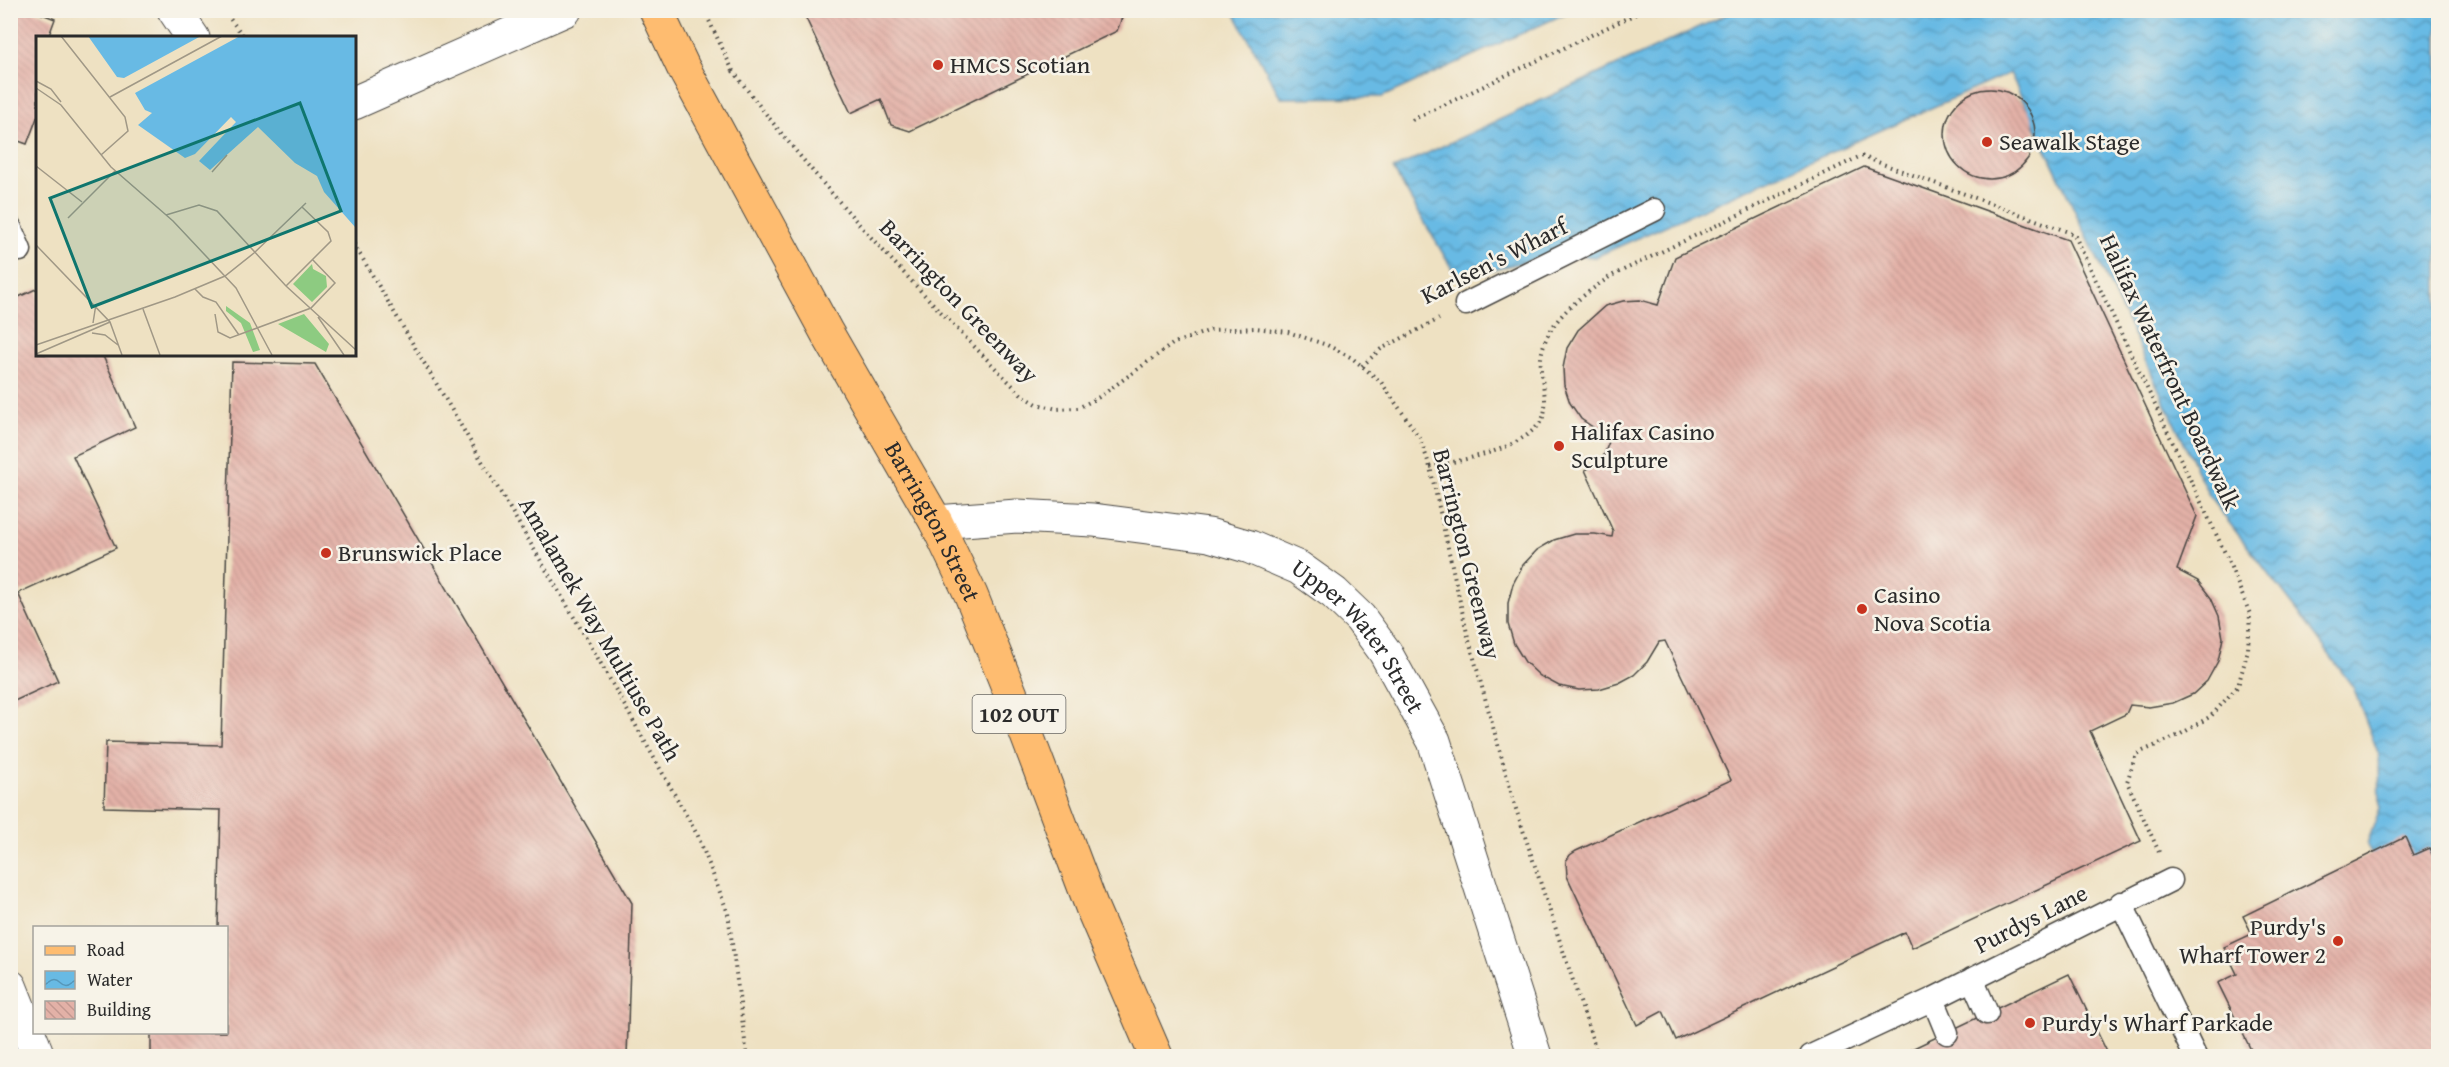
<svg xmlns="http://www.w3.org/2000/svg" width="2449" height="1067" font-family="'Gentium Book Plus',serif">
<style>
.water{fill:url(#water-waves);stroke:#4a7288;stroke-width:1.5}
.building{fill:url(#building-back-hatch)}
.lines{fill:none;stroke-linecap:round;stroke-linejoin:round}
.service-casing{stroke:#484642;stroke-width:25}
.minor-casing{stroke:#484642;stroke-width:35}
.tertiary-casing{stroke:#484642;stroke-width:35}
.primary-casing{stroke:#484642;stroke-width:35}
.path{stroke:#484642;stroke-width:4;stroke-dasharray:1.5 4.5;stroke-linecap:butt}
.service{stroke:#fff;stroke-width:22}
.minor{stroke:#fff;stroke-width:33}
.tertiary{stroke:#fff;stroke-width:33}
.primary{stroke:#febc70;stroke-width:33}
.poi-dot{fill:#c8321e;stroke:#f7f3e8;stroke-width:2}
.labels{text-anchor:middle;stroke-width:5;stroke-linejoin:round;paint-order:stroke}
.shield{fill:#f7f3e8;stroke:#686764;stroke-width:1.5}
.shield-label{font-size:22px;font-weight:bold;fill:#2b2b2b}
.poi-label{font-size:24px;fill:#2b2b2b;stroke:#f7f3e8;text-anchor:start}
.street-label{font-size:24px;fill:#2b2b2b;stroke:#f7f3e8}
.inset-road{fill:none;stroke:#a09886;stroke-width:1.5}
.view{fill:#0f766e;fill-opacity:0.15;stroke:#0f766e;stroke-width:3}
.inset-edge{fill:none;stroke:#2b2b2b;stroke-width:3}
</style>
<defs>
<pattern id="water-waves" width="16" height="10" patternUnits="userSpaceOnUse" patternTransform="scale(1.5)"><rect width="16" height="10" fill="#68bae4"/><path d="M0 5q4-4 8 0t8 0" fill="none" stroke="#5697b9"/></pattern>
<pattern id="building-back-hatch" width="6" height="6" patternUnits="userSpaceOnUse" patternTransform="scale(1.5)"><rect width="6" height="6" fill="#e3b1a7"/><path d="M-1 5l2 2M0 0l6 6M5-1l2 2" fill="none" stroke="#c39890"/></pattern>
</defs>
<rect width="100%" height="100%" fill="#f7f3e8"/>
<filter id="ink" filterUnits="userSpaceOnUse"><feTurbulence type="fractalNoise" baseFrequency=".0167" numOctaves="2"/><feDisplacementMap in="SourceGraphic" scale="12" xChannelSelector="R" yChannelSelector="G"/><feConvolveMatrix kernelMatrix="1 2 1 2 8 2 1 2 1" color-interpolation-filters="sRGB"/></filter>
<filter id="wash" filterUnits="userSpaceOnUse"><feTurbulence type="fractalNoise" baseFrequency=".008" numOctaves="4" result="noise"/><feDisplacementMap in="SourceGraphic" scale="24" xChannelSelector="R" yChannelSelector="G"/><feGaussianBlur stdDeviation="1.35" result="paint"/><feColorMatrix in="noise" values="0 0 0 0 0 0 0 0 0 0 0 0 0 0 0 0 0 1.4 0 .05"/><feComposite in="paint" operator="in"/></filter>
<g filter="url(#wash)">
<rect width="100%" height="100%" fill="#eee1c2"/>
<path class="water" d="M1233 11H1571L1382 97 1281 98Z
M1734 11H2438V998L2367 844 2380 808 2379 755 2353 687 2296 609 2210 498 2010 73 1595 257 1555 254 1458 279 1393 169Z"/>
<g id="blocks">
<path class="building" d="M10 10H32L55 19 48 38H38V115L27 144 10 138Z
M802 10H1124V12L1117 31 910 131 891 125 881 99 851 113Z
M1945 134a45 45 0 1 1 90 0a45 45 0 1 1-90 0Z
M1864 167 2068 240 2197 516 2177 570 2198 581 2211 598 2219 616 2223 638 2218 661 2207 681 2193 694 2173 703 2149 707 2130 705 2126 714 2090 731 2141 841 1912 948 1905 932 1676 1040 1663 1011 1637 1025 1567 876 1566 861 1570 855 1576 851 1731 780 1665 641 1659 642 1647 662 1634 675 1619 683 1599 689 1579 690 1559 686 1540 676 1525 662 1514 644 1508 624V603L1513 584 1523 565 1537 550 1554 540 1574 534H1595L1612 537 1613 531 1585 470 1601 463 1610 439 1581 419 1570 403 1564 385 1563 368 1567 348 1578 330 1605 306 1623 301 1640 300 1658 305 1675 257Z
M38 288V354H102L135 427 73 456 116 548 18 593 58 681 10 703V301Z
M232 362 315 364 632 903 627 1056H151V1032H226V928H218L221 810 104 807 106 742 221 745Z
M2405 837 2413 855 2429 848 2438 866V1056H2254L2218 983 2237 974 2224 947 2252 934 2243 916Z
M2069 974 2109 1056H1897Z"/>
</g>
</g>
<g filter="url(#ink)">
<use href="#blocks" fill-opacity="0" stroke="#484642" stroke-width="1.5"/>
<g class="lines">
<defs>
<path id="service" d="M10 227 20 250
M1466 304 1654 210
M2121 903 2195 1056
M1972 979 1987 1013
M1933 999 1947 1033
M1811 1056 1933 999 2171 880"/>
<path id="minor" d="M174 10 193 38
M354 103 565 10"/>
<g id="tertiary">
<path id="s1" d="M936 522 1017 516 1093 520 1209 535 1250 547 1299 568 1334 593 1360 618 1385 652 1434 741 1535 1056"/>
<path d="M10 986 38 1056"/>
</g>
<g id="primary">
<path id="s2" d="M656 10 683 67 827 333 936 522 971 595 1022 722 1093 910 1156 1056"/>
</g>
</defs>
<use href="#service" class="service-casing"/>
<use href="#minor" class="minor-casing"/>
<use href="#tertiary" class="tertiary-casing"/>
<use href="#primary" class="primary-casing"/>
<path class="path" d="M223 10 245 38
M704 10 733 71
M733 71C819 187 920 292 1022 395L1037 404 1057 409 1078 408 1099 397 1174 343 1211 330 1256 328 1288 332 1327 345 1352 358 1381 382 1420 438 1430 467 1467 633 1515 806 1598 1056
M1412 120 1644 10
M354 244 591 646 698 836 728 913 747 1056
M1362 366 1381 349 1439 319
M1430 467C1464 459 1515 452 1539 424 1551 409 1542 387 1541 370 1537 326 1579 298 1611 276L1861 156 2074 234 2226 555 2250 614 2248 650 2238 686 2211 716 2179 735 2136 754 2127 782 2159 852"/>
<use href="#service" class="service"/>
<use href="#minor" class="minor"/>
<use href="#tertiary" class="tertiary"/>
<use href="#primary" class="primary"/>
</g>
</g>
<g class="poi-dot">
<circle cx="938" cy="65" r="6"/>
<circle cx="1987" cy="142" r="6"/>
<circle cx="1559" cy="446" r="6"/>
<circle cx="326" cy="553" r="6"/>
<circle cx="1862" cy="609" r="6"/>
<circle cx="2338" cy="941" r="6"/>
<circle cx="2030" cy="1023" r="6"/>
</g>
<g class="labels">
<rect class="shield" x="972.5" y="695" width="93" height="38" rx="4.5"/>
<g class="shield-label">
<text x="1019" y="722">102 OUT</text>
</g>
<g class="poi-label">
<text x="950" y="73">HMCS Scotian</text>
<text x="1999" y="150">Seawalk Stage</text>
<text x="1571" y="440">Halifax Casino<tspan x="1571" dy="28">Sculpture</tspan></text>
<text x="338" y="561">Brunswick Place</text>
<text x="1874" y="603">Casino<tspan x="1874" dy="28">Nova Scotia</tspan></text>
<text x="2326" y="935" text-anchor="end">Purdy's<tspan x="2326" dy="28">Wharf Tower 2</tspan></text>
<text x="2042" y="1031">Purdy's Wharf Parkade</text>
</g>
<g class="street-label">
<text transform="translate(1494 261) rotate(-27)" y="8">Karlsen's Wharf</text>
<text transform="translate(959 301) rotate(46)" y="8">Barrington Greenway</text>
<text transform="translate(2170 372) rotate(65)" y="8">Halifax Waterfront Boardwalk</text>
<text dy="8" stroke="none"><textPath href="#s2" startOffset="582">Barrington Street</textPath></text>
<text transform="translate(1467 554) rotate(76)" y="8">Barrington Greenway</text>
<text transform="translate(600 629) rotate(60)" y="8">Amalamek Way Multiuse Path</text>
<text dy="8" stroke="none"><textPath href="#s1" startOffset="462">Upper Water Street</textPath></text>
<text transform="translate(2031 919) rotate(-27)" y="8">Purdys Lane</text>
</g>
</g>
<g transform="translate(36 36)">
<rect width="320" height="320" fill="#eee1c2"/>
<path d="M190 270 214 287 224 314 217 316 205 287 190 275ZM268 278 293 308 290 316 242 288Z" fill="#8dcb81"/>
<path d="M276 228 277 233 290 240 291 251 276 266 257 248Z" fill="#8dcb81"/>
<path d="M52 0H165L88 42 81 41ZM204 0H319V191L288 156 281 140 259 127 222 91 174 134 163 125 200 86 195 81 159 118 149 122 102 89 116 77 109 74 99 57Z" fill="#68bae4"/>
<path class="inset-road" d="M25 0 89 81 92 95 65 119M0 45 15 53 25 66M0 52 25 69 75 131 137 185 200 252 236 319M74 61 186 0M0 130 46 166M176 136 191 119M130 179 163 169 181 175 250 250 320 314M32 182 79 135M0 209 74 286 86 319M218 217 270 167M250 250 295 205 292 196 266 171M159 253 167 261 180 266 203 299M107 273 124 319M179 278 182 296 194 302 275 272 299 247 276 223M282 281 308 319M57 287 60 268M56 297 69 299 82 309M0 309 139 261 189 240 218 217M0 318 74 286"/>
<path class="view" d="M264 67 305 175 56 271 14 162Z"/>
<rect width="320" height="320" class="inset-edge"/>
</g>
<rect width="2449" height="1067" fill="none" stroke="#f7f3e8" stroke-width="36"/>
<rect x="33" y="926" width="195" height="108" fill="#f7f3e8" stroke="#a5a39c" stroke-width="1.5"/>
<rect x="45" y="946" width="30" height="9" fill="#febc70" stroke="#a5a39c" stroke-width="1.5"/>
<text x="87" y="956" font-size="18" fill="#2b2b2b">Road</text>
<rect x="45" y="971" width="30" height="18" fill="url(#water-waves)" stroke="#a5a39c" stroke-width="1.5"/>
<text x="87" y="986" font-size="18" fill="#2b2b2b">Water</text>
<rect x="45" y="1001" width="30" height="18" fill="url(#building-back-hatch)" stroke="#a5a39c" stroke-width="1.5"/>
<text x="87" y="1016" font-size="18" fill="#2b2b2b">Building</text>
</svg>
